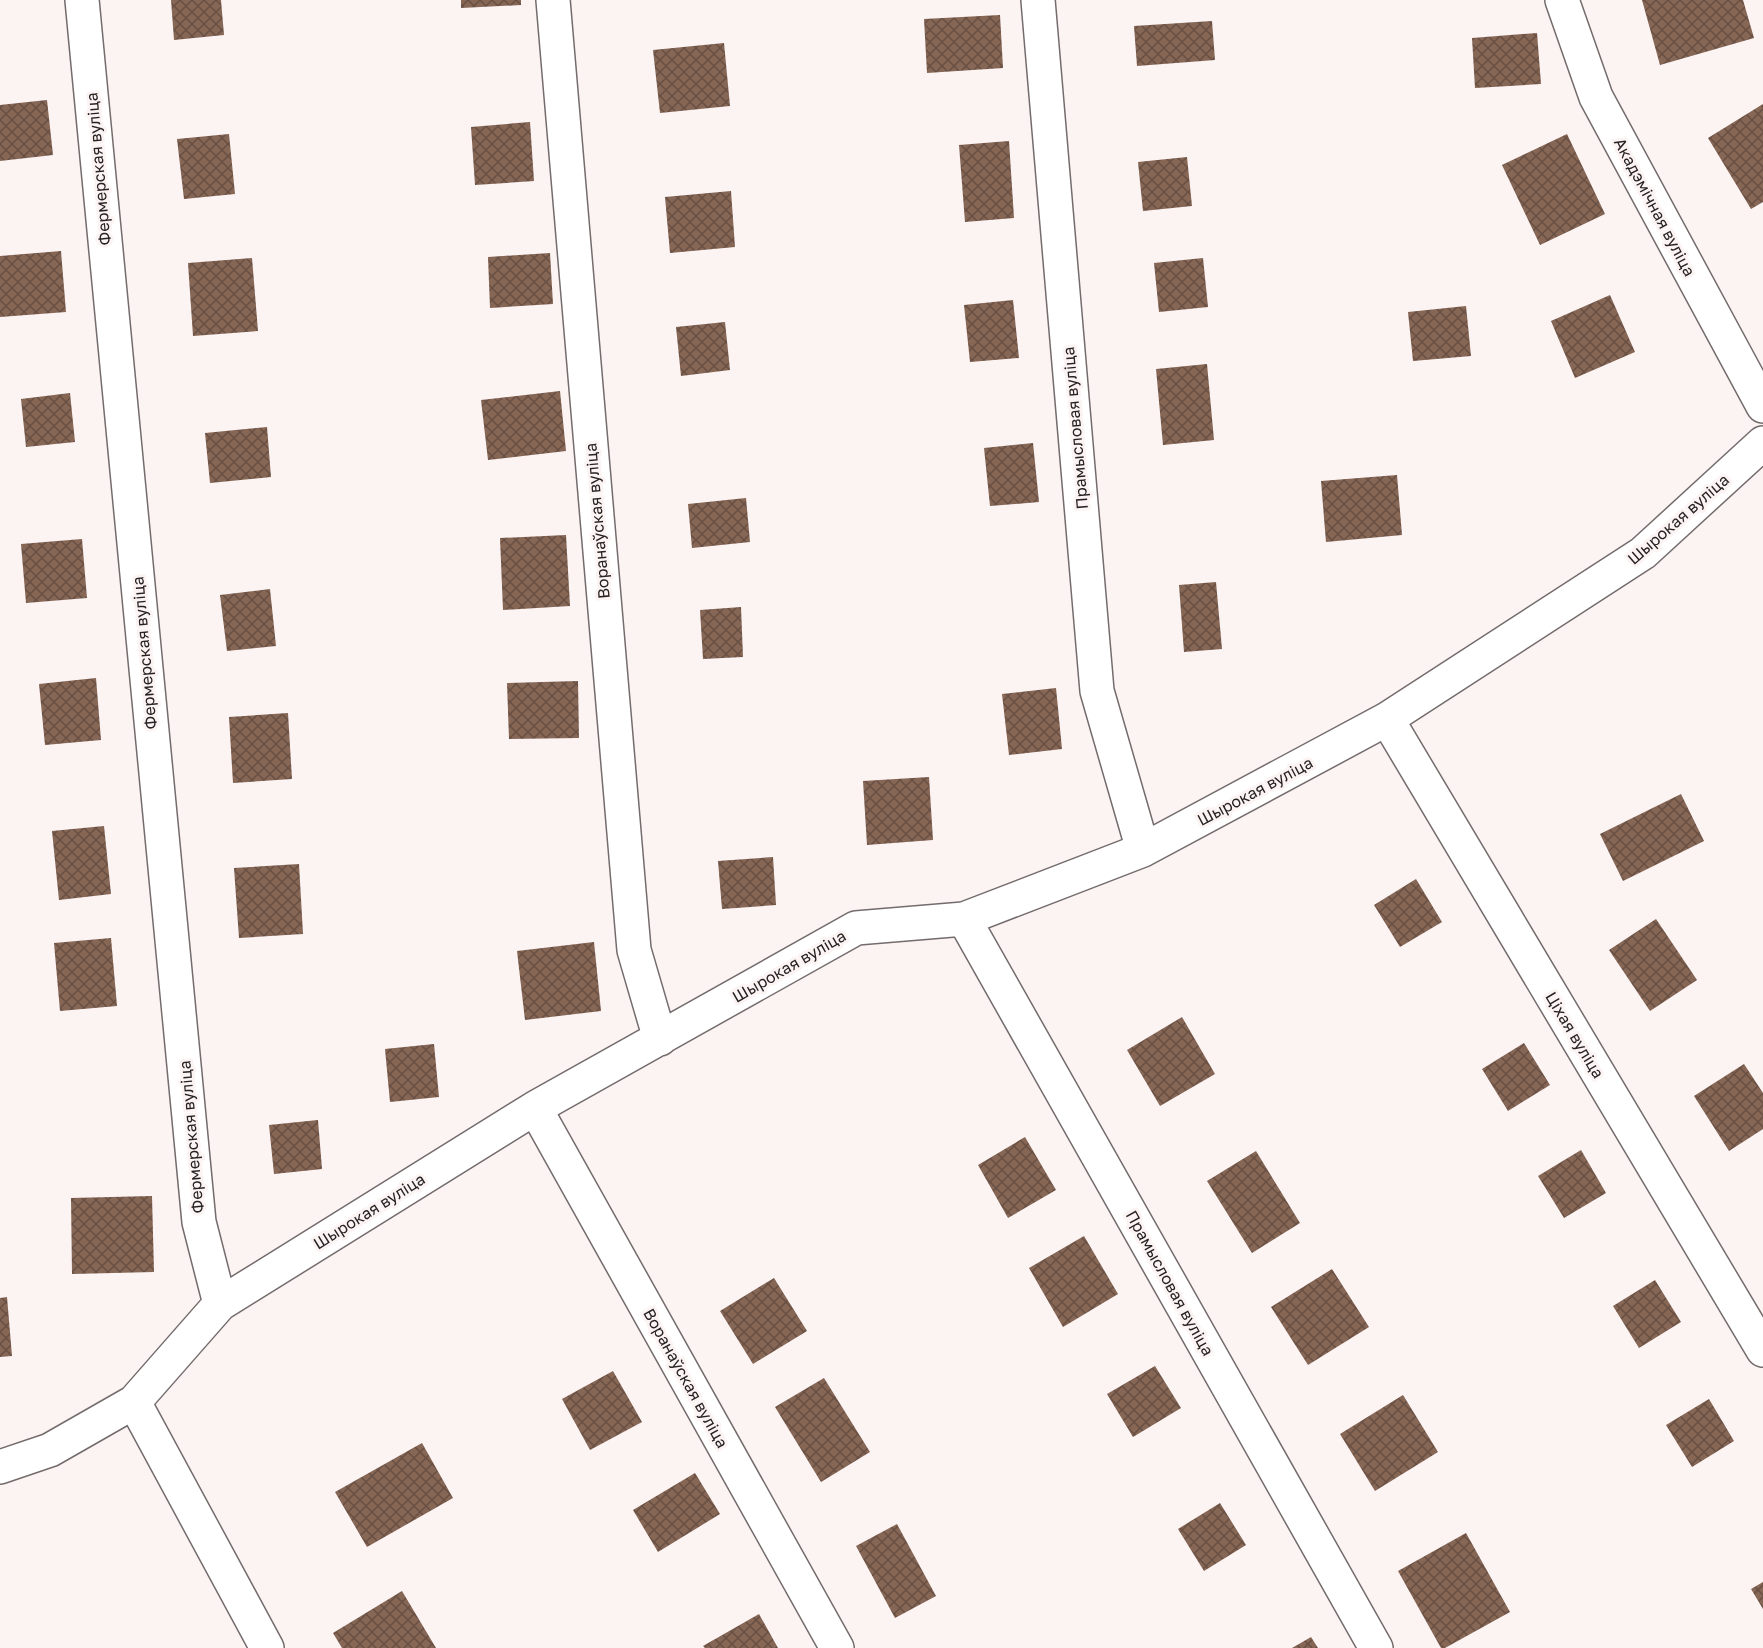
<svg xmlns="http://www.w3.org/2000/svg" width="1763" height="1648" font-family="'Golos Text',sans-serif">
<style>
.building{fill:url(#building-cross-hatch)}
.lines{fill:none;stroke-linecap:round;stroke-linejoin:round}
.street-casing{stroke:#746c6c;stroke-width:36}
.street{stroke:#fff;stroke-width:33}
.labels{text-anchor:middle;stroke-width:6;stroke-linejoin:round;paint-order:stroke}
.street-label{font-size:16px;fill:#272323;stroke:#fcf3f3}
</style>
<defs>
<pattern id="building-cross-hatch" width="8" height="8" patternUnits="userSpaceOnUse" patternTransform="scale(1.5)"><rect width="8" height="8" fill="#866655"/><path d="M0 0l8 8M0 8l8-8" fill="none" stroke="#684f42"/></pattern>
</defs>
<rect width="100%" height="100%" fill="#fcf3f3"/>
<path class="building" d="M171 0H221L224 35 174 40Z
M461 0H521V5L461 8Z
M1642 0H1743L1754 38 1660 65Z
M1000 15 1003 68 927 73 924 19Z
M1212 21 1215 60 1137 66 1134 26Z
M1537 33 1541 84 1475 88 1472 38Z
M724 43 730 106 660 113 653 50Z
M47 100 53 155 0 161V105Z
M1763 104V202L1751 209 1708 138Z
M530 122 534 181 475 185 471 127Z
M229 134 235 194 184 199 177 139Z
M1567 134 1605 214 1540 245 1502 165Z
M1009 141 1014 218 965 222 959 145Z
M1187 157 1192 206 1143 211 1138 162Z
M731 191 735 247 670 253 665 197Z
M61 251 66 312 0 317V256Z
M550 253 553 304 490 308 488 257Z
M252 258 258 331 193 336 188 263Z
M1203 258 1208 307 1159 312 1154 263Z
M1610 295 1635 352 1575 378 1551 321Z
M1013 300 1019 358 970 362 964 305Z
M1466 306 1471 356 1413 361 1408 312Z
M725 322 730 370 681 376 676 327Z
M1207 364 1214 440 1163 445 1156 369Z
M560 391 566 451 488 460 481 400Z
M70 393 75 442 26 447 21 399Z
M267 427 271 477 210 483 205 433Z
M1033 443 1039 502 990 506 984 448Z
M1397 475 1402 535 1326 542 1321 481Z
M746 498 750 542 692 548 688 504Z
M566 535 570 606 503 610 500 538Z
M82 539 87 598 26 603 21 544Z
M1216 582 1222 649 1184 652 1179 585Z
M270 589 276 646 227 651 220 595Z
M741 607 743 657 703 659 700 610Z
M96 678 101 740 45 745 39 684Z
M578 681 579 738 509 739 507 683Z
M1056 688 1062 749 1009 755 1002 694Z
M288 713 292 779 233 783 229 717Z
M929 777 933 840 867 845 863 781Z
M1681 794 1704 841 1623 881 1600 834Z
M104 826 111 894 59 900 52 831Z
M773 857 776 905 722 909 718 861Z
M299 864 303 934 239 938 234 868Z
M1416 879 1442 922 1400 947 1374 905Z
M1656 919 1697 980 1650 1011 1609 950Z
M111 938 117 1006 60 1011 54 943Z
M594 942 601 1011 525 1020 517 951Z
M1182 1017 1215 1074 1160 1106 1127 1050Z
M1524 1043 1550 1085 1508 1111 1482 1069Z
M434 1044 439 1097 390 1102 385 1049Z
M1744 1064 1763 1093V1129L1729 1151 1694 1096Z
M318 1120 322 1169 274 1174 269 1125Z
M1025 1137 1056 1190 1008 1218 978 1165Z
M1581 1150 1606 1193 1564 1218 1538 1176Z
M1256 1151 1300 1223 1252 1253 1207 1181Z
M152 1196 154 1272 72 1274 71 1198Z
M1084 1236 1118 1294 1063 1327 1029 1268Z
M1332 1269 1369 1327 1308 1365 1271 1307Z
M774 1278 807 1331 753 1364 720 1311Z
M1655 1280 1681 1322 1639 1348 1613 1306Z
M7 1297 12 1356 0 1357V1298Z
M1155 1366 1181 1408 1133 1437 1107 1394Z
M613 1371 642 1422 590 1450 562 1399Z
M824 1378 870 1452 821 1482 775 1407Z
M1403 1395 1438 1452 1375 1491 1340 1434Z
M1709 1399 1734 1441 1692 1467 1666 1425Z
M422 1443 453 1498 367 1547 335 1492Z
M695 1473 720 1514 658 1552 633 1510Z
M1220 1503 1246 1545 1204 1571 1178 1529Z
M897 1524 936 1596 895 1618 856 1546Z
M1466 1533 1510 1612 1445 1648H1441L1398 1571Z
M1763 1582V1609L1751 1589Z
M402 1591 436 1648H342L333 1633Z
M759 1614 778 1648H705L703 1646Z
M1311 1637 1318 1648H1292Z"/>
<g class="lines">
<defs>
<path id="street" d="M82 0 199 1222 220 1304
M553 0 634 950 660 1039
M1038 0 1097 691 1143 850
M1562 0 1596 97 1763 406
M1387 719 1763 1350
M964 919 1376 1648
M535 1108 837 1648
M134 1402 267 1648
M0 1467 50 1450 134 1402 220 1304 535 1108 856 928 964 919 1143 850 1387 719 1643 553 1763 443"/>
</defs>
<use href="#street" class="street-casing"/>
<use href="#street" class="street"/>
</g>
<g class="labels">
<g class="street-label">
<text transform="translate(98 169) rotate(-95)" y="6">Фермерская вуліца</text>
<text transform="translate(1655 207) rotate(62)" y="6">Акадэмічная вуліца</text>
<text transform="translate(1075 428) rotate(-95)" y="6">Прамысловая вуліца</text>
<text transform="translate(1678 519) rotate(-41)" y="6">Шырокая вуліца</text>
<text transform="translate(597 521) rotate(-95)" y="6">Воранаўская вуліца</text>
<text transform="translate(144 653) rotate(-95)" y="6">Фермерская вуліца</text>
<text transform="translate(1255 791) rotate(-28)" y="6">Шырокая вуліца</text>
<text transform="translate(789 966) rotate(-30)" y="6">Шырокая вуліца</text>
<text transform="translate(1575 1035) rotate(59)" y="6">Ціхая вуліца</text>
<text transform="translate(191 1137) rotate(-95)" y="6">Фермерская вуліца</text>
<text transform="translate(369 1211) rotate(-32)" y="6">Шырокая вуліца</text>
<text transform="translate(1170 1283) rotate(61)" y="6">Прамысловая вуліца</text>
<text transform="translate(686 1378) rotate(61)" y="6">Воранаўская вуліца</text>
</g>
</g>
</svg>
